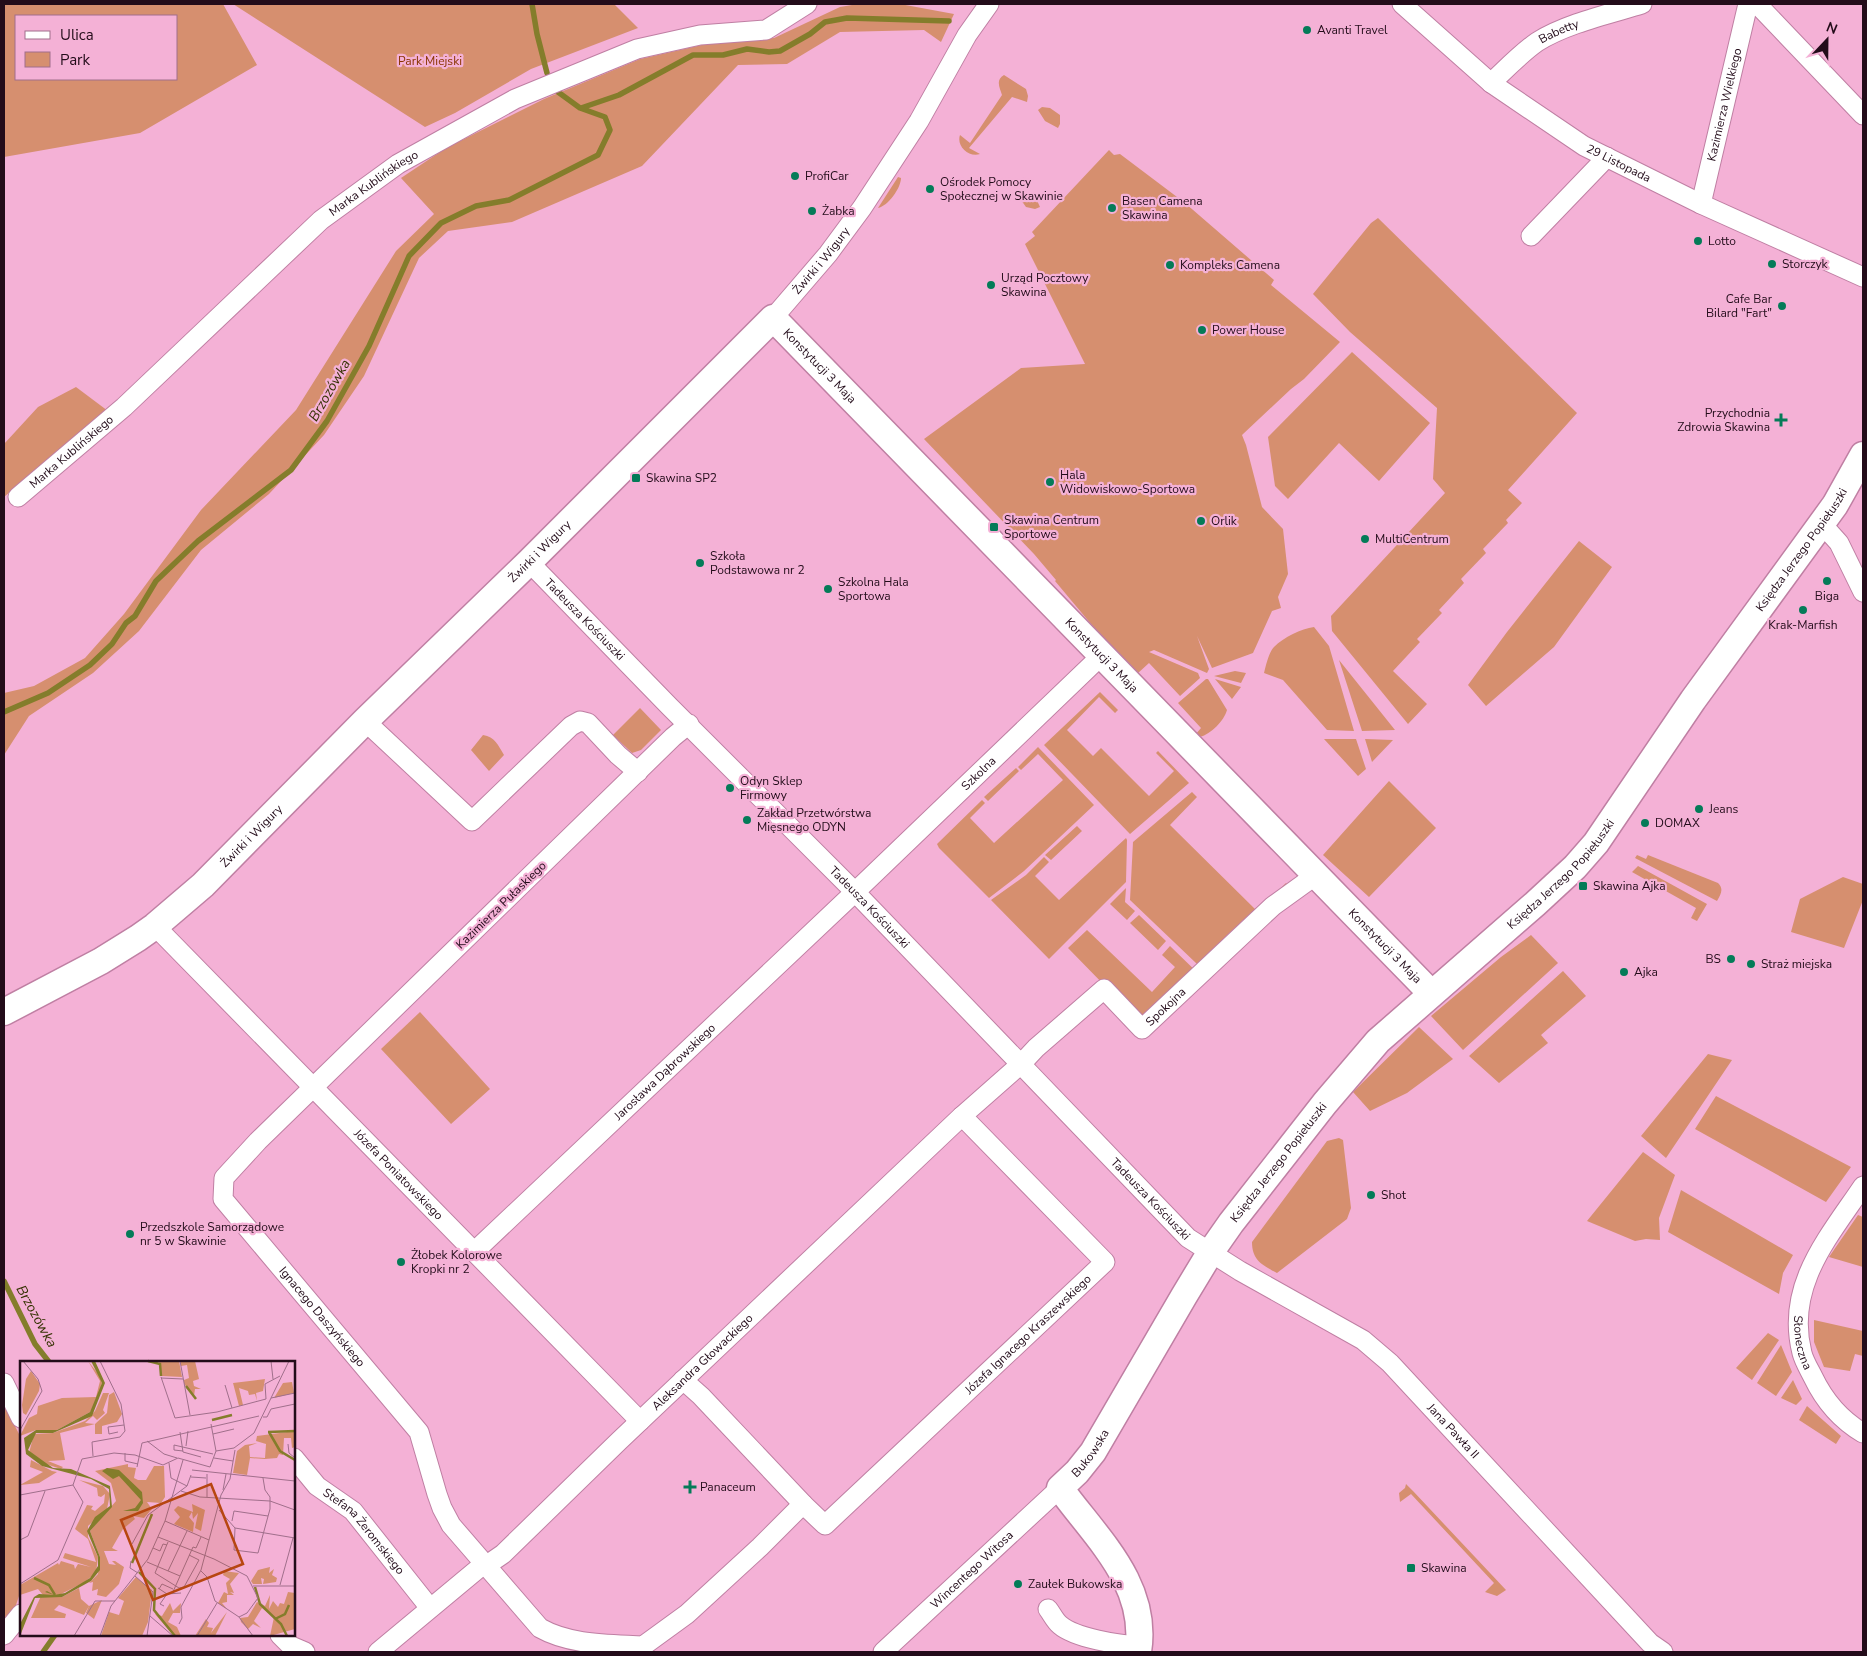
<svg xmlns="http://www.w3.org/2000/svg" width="1867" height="1656" font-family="'Nunito Sans',sans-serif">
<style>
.green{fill:#d68f6f;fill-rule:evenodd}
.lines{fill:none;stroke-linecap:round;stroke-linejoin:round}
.stream{stroke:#847d2b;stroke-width:5.5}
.street-casing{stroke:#bf7fa3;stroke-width:21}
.secondary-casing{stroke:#bf7fa3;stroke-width:29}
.street{stroke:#fff;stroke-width:19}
.secondary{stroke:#fff;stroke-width:26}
.poi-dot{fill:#047b58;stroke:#f4b1d6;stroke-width:2}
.labels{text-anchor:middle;stroke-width:4.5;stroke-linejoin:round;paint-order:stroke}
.poi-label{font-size:12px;fill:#230c1a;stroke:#f4b1d6;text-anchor:start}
.street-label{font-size:12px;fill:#230c1a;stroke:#f4b1d6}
.park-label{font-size:12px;fill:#883400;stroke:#f4b1d6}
.water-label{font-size:14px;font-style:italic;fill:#353102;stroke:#f4b1d6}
.inset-river{fill:none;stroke:#847d2b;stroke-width:2.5}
.inset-road{fill:none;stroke:#a06f8b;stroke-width:1}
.view{fill:#b74610;fill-opacity:0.15;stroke:#b74610;stroke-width:2.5}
.inset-edge{fill:none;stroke:#230c1a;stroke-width:2.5}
</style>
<rect width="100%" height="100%" fill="#f4b1d6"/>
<path class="green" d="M4 4H223L257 65 140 133 4 157ZM176 16V79H16V16Z
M233 4H614L638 28 531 69 455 113 425 127Z
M858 4H900L954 14 941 42 924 30 840 32 787 64 738 65 642 166 512 222 448 231 419 258 364 376 324 435 269 494 201 550 139 631 93 673 29 716 4 755V693L34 686 85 658 124 614 201 510 296 410 396 251 434 214 401 178 446 148 544 99 640 59 706 44 774 38 840 7Z
M1004 75 1026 89 1028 96 1027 102 1012 97 969 148 980 154C969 158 956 146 960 135L970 143 1002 95C1000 88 995 80 1004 75Z
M1042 107 1050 108 1060 115V124L1058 128 1045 121 1038 110Z
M1109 150 1114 155 1120 154 1185 203 1274 280 1271 285 1340 342 1304 379 1291 389 1242 435 1246 445 1262 507 1283 529 1288 574 1278 597 1281 608 1272 611 1253 653 1212 668 1197 636 1209 669 1207 673 1154 650 1149 652 1198 673 1200 678 1180 696 1149 663 1137 674 1122 661 1055 581 1056 580 1034 554 924 439 1021 368 1085 364 1025 244 1035 236 1032 232Z
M898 177 901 178C901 188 888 206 878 208Z
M1020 190 1028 202 1034 194 1040 207 1035 209 1026 207 1021 200Z
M1378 218 1577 413 1508 490 1522 503 1506 520 1508 523 1483 549 1486 553 1461 579 1464 583 1439 610 1442 613 1417 639 1420 642 1393 671 1427 704 1408 724 1332 631 1331 616 1445 493 1433 479 1437 408 1350 332 1313 294 1371 223Z
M1352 352 1430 423 1379 481 1339 443 1288 499 1275 486 1268 437Z
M76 387 108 411 4 497V444L38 407Z
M1579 541 1612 567 1554 647 1486 706 1468 685 1507 632Z
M1314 627 1329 646 1354 731 1327 730 1283 680 1264 673C1266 665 1269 652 1274 647 1284 637 1301 629 1314 627Z
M1339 660 1395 730 1362 731Z
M1235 671 1246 673 1241 683 1214 676Z
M1206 679H1208L1227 710C1224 721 1211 734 1200 737L1195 735 1201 728 1178 703Z
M1215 679 1241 687 1232 699Z
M1100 692 1118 710 1115 713 1099 697 1067 730 1093 756 1101 748 1149 796 1174 771 1156 753 1158 751 1189 783 1130 834 1044 745Z
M640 708 661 730 641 750 632 753 613 735Z
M483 735C495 737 498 745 504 755L489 771 471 750Z
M1324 739H1356L1366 769 1358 776Z
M1365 739 1393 740 1372 762Z
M1038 747 1094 805 1024 871 989 898 939 848 937 844 982 800 985 803 970 818 994 843 1063 780 1038 754 1021 770 1018 767Z
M1016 768 1019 771 988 801 984 797Z
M1389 781 1436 828 1369 897 1323 855Z
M1192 792 1197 797 1170 825 1257 911 1286 883 1290 887 1253 930 1243 920 1197 964 1130 900 1133 842Z
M1077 826 1082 831 1051 860 1045 855Z
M1126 838 1127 840 1126 882 1049 959 991 900 1026 875 1044 857 1049 862 1035 876 1059 900Z
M1637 855 1646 859 1648 855 1718 883C1724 889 1721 894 1717 901L1635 858Z
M1638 866 1707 904 1697 921 1691 918 1696 908 1632 872Z
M1843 877 1863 884V900L1844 948 1791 932 1800 899Z
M1126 888 1125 902 1135 911 1127 920 1110 904Z
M1139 915 1166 941 1158 950 1130 923Z
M1087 930 1152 992 1175 967 1162 955 1170 946 1204 979 1148 1030 1068 948Z
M1531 935 1558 963 1463 1050 1431 1016 1501 957Z
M1563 971 1586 996 1541 1035 1548 1043 1499 1083 1469 1056Z
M420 1012 490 1089 451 1124 381 1049Z
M1419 1027 1453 1059 1407 1093 1370 1111 1353 1092Z
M1708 1054 1732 1060 1666 1158 1641 1136Z
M1716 1096 1851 1167 1826 1202 1695 1129Z
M1339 1138 1343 1140 1351 1208 1347 1219 1277 1273C1262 1265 1252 1260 1252 1242L1327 1141Z
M1643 1152 1675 1175 1659 1218 1660 1240 1646 1239 1635 1241 1587 1221Z
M1681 1190 1793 1255 1783 1273 1779 1294 1668 1232Z
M1858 1215 1863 1217V1267L1829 1257Z
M1814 1320 1863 1331V1356L1855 1354 1850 1371 1824 1367 1814 1342Z
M1768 1333 1779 1340 1752 1380 1736 1368Z
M1781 1345 1792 1372 1776 1396 1757 1383Z
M1793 1380 1802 1399 1796 1405 1781 1398Z
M4 1404 21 1438V1590L15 1608 4 1620Z
M1807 1406 1841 1436 1836 1444 1799 1420Z
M1406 1484 1413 1491 1506 1590 1497 1596 1485 1592 1494 1583 1411 1494 1400 1502 1399 1493 1405 1488Z"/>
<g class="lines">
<path class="stream" d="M532 4 537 34 547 73
M581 108 619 95 693 55H723L747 49 769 52 780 51 810 34 825 22 847 18 949 21
M4 712 48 693 90 665 112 644 126 623 135 616 156 581 198 541 291 470 327 421 369 346 409 256 441 223 476 206 509 200 598 155 610 130 605 117 580 108 558 92
M4 1281 35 1344 49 1362
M43 1652 55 1635"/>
<defs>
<g id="street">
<path id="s1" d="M1402 4 1491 83 1584 146 1701 204 1863 277"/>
<path d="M1757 4 1863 115"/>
<path id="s2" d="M1491 83C1506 69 1520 54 1537 42 1565 24 1609 14 1642 4"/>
<path id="s3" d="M1701 204 1748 4"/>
<path d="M1531 236 1607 157"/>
<path id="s4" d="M773 318 828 254 862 208 919 121 967 35 989 4"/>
<path id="s5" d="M18 497 124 407 321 220 398 164 515 99 637 49 700 35 766 30 807 4"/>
<path d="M1822 524 1839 543 1863 592"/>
<path id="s6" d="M529 562 669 706 855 892 1188 1238 1240 1271 1363 1340 1390 1363 1650 1643 1663 1652"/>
<path d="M365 721 472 821 571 726 580 721 588 723 618 755 638 772"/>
<path id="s7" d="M689 724 673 737 258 1141 224 1178 223 1199 419 1432 437 1494 442 1508 451 1525 540 1628C570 1645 608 1644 643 1646L687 1614 760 1547 803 1504 825 1525 1105 1262 962 1116"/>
<path id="s8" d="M155 926 640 1421"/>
<path id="s9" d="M1863 1186C1828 1238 1785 1286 1802 1353 1804 1361 1809 1369 1813 1377 1824 1400 1841 1420 1863 1433"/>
<path id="s10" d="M475 1251 855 892 1102 655"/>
<path d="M683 1380 701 1396 803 1504"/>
<path d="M4 1383 21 1418"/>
<path id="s11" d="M294 1458 317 1486 353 1511 430 1608"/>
<path d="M1048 1609C1052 1614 1055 1621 1060 1625 1075 1638 1119 1645 1139 1646"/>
<path d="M4 1635 21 1614"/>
<path d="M280 1635 291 1646 305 1652"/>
<path id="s12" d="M378 1652 479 1568 487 1565 503 1554 619 1441 962 1116 1022 1063 1036 1048 1104 989 1142 1029 1273 906 1316 875"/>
<path id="s13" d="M883 1652 1060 1488"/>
</g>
<g id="secondary">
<path id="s14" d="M4 1012 101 961 138 938 155 926 203 885 365 721 529 562 773 318 1431 993"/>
<path id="s15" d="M1138 1652C1149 1584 1096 1538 1060 1488L1077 1472 1093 1452 1184 1296 1210 1253 1231 1223 1325 1103 1378 1041 1535 904 1575 867 1596 843 1693 700 1835 505 1863 455"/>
</g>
</defs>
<use href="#street" class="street-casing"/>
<use href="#secondary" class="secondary-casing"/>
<use href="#street" class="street"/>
<use href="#secondary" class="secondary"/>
</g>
<g class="poi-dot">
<circle cx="1307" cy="30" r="5"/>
<circle cx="795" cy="176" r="5"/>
<circle cx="930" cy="189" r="5"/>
<circle cx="1112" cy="208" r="5"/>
<circle cx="812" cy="211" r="5"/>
<circle cx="1698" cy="241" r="5"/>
<circle cx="1772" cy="264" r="5"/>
<circle cx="1170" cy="265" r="5"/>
<circle cx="991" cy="285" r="5"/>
<circle cx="1782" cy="306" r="5"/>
<circle cx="1202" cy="330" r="5"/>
<path d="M1778.5 412.5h5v5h5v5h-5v5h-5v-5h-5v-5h5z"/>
<rect x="631" y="473" width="10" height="10" rx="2.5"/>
<circle cx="1050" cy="482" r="5"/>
<circle cx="1201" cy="521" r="5"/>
<rect x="989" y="522" width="10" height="10" rx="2.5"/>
<circle cx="1365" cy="539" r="5"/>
<circle cx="700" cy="563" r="5"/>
<circle cx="1827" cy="581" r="5"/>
<circle cx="828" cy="589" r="5"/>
<circle cx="1803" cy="610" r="5"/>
<circle cx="730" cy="788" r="5"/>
<circle cx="1699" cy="809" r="5"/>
<circle cx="747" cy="820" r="5"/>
<circle cx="1645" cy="823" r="5"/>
<rect x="1578" y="881" width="10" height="10" rx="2.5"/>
<circle cx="1731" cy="959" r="5"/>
<circle cx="1751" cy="964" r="5"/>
<circle cx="1624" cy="972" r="5"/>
<circle cx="1371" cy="1195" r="5"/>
<circle cx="130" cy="1234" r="5"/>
<circle cx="401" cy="1262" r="5"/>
<path d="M687.5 1479.5h5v5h5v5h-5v5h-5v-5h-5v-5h5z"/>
<rect x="1406" y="1563" width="10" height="10" rx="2.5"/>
<circle cx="1018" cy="1584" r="5"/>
</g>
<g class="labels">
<g class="poi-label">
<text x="1317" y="34">Avanti Travel</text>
<text x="805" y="180">ProfiCar</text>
<text x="940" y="186">Ośrodek Pomocy<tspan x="940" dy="14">Społecznej w Skawinie</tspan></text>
<text x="1122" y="205">Basen Camena<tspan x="1122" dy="14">Skawina</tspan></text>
<text x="822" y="215">Żabka</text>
<text x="1708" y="245">Lotto</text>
<text x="1782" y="268">Storczyk</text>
<text x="1180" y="269">Kompleks Camena</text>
<text x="1001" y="282">Urząd Pocztowy<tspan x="1001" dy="14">Skawina</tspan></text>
<text x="1772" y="303" text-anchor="end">Cafe Bar<tspan x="1772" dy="14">Bilard "Fart"</tspan></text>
<text x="1212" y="334">Power House</text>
<text x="1770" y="417" text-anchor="end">Przychodnia<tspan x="1770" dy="14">Zdrowia Skawina</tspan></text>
<text x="1060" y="479">Hala<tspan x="1060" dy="14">Widowiskowo-Sportowa</tspan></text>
<text x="646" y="482">Skawina SP2</text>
<text x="1004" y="524">Skawina Centrum<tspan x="1004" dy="14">Sportowe</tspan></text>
<text x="1211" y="525">Orlik</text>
<text x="1375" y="543">MultiCentrum</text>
<text x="710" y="560">Szkoła<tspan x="710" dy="14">Podstawowa nr 2</tspan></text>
<text x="838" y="586">Szkolna Hala<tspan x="838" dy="14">Sportowa</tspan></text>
<text x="1827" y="600" text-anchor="middle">Biga</text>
<text x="1803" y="629" text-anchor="middle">Krak-Marfish</text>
<text x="740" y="785">Odyn Sklep<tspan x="740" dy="14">Firmowy</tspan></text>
<text x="1709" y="813">Jeans</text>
<text x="757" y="817">Zakład Przetwórstwa<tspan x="757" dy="14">Mięsnego ODYN</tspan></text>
<text x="1655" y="827">DOMAX</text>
<text x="1593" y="890">Skawina Ajka</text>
<text x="1721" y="963" text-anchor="end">BS</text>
<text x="1761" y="968">Straż miejska</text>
<text x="1634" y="976">Ajka</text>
<text x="1381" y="1199">Shot</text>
<text x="140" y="1231">Przedszkole Samorządowe<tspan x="140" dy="14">nr 5 w Skawinie</tspan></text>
<text x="411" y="1259">Żłobek Kolorowe<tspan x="411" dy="14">Kropki nr 2</tspan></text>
<text x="700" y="1491">Panaceum</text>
<text x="1421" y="1572">Skawina</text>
<text x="1028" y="1588">Zaułek Bukowska</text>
</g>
<g class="street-label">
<text dy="4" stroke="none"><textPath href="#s2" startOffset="86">Babetty</textPath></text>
<text dy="4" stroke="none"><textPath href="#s3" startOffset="102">Kazimierza Wielkiego</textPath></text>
<text dy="4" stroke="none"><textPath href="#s1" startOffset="270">29 Listopada</textPath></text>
<text dy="4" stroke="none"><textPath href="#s5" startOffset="475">Marka Kublińskiego</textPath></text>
<text dy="4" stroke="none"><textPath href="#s4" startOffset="75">Żwirki i Wigury</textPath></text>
<text dy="4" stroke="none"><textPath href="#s14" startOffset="1108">Konstytucji 3 Maja</textPath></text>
<text dy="4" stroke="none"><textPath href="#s5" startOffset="70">Marka Kublińskiego</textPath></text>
<text dy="4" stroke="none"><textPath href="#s15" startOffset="1391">Księdza Jerzego Popiełuszki</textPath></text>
<text dy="4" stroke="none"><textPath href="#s14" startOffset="711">Żwirki i Wigury</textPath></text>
<text dy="4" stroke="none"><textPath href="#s6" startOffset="80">Tadeusza Kościuszki</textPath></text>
<text dy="4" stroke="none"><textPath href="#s14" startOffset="1512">Konstytucji 3 Maja</textPath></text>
<text dy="4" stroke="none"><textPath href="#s10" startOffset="694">Szkolna</textPath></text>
<text dy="4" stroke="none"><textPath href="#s14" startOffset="306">Żwirki i Wigury</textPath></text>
<text dy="4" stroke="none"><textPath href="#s15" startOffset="986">Księdza Jerzego Popiełuszki</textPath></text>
<text transform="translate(501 905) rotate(-44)" y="4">Kazimierza Pułaskiego</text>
<text dy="4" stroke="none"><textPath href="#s6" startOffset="485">Tadeusza Kościuszki</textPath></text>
<text dy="4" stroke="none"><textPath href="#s14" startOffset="1918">Konstytucji 3 Maja</textPath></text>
<text dy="4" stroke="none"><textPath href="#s12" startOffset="1072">Spokojna</textPath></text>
<text dy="4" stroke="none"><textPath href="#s10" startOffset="261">Jarosława Dąbrowskiego</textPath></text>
<text dy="4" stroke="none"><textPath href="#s15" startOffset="581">Księdza Jerzego Popiełuszki</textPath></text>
<text dy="4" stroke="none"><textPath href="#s8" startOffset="348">Józefa Poniatowskiego</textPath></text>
<text dy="4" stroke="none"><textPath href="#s6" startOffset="890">Tadeusza Kościuszki</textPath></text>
<text dy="4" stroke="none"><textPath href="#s7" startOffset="825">Ignacego Daszyńskiego</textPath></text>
<text dy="4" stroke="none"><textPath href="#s7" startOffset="1839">Józefa Ignacego Kraszewskiego</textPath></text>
<text dy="4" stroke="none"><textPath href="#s9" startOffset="174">Słoneczna</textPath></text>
<text dy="4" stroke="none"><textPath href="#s12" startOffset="436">Aleksandra Głowackiego</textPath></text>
<text dy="4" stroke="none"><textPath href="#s6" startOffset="1275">Jana Pawła II</textPath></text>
<text dy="4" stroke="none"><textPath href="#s15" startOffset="234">Bukowska</textPath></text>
<text dy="4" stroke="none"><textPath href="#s11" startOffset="102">Stefana Żeromskiego</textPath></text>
<text dy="4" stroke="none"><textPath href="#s13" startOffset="121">Wincentego Witosa</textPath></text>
</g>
<g class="park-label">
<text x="430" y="65">Park Miejski</text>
</g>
<g class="water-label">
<text transform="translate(329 390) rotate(-60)" y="5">Brzozówka</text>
<text transform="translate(37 1316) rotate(61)" y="5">Brzozówka</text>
</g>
</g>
<g transform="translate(20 1361)">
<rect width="275" height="275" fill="#f4b1d6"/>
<path d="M68 0 80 15 82 22 77 40 70 51 37 69H16L0 75 9 57 17 53 18 45 42 37 76 36 80 20ZM139 0H159L162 16 142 15ZM161 0H175L179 18 173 20 174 25 181 28H175L174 35 164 23V19L169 17 167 4 161 5ZM11 10 20 23 19 30 6 54 3 52 2 44 6 18ZM245 18 243 30 236 32 237 40 235 33 229 34 228 30 219 27 223 44 219 45 213 22ZM272 21 274 32 254 37 263 22ZM94 31 102 53 97 61 82 65V73H75V63L87 52 89 34ZM83 32H89L83 49 85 52 77 59 73 55 65 62 75 63 40 72 45 99 28 100 43 106 41 108 23 102 9 92 14 73 33 72 65 60 75 50ZM275 70V86L272 87 271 77H264L263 94 259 93 257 97 245 98 230 97 227 114 213 112 217 90 225 84 237 82 229 85 230 96 245 97 246 83 236 80 237 75ZM11 99 32 110 37 111 19 122 0 124 23 111 10 106ZM108 103V106L116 107 114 117 118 119H126L134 105H144L145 136 141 142 127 141 132 148 124 157 113 155 115 158 103 168 92 187 98 190H84L89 203 96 204 92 200H95L104 206 99 223 86 236 77 234 78 228 72 230 73 221 69 222 78 213 80 196 70 170 96 140 91 122 75 110ZM59 119 83 125 90 133 87 148 68 165V176L78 196 76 212 63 222 39 234H23L18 228 0 234V224L38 202 39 204 41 200 54 204 55 208 58 203 71 206 43 197 45 192 76 201 68 178 55 168 67 144 73 145 71 148 75 150 84 142 85 133 81 136 78 135 77 127ZM172 143 185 149 181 170 175 167 178 152 173 158 172 151 169 156 174 162 173 171 154 163 160 156 154 149 158 145 173 151ZM250 206 249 212 254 208 252 214 257 217 256 221 243 223 244 218 241 217 242 223H233L231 220 238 209ZM204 210 219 212 210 223 214 232 210 231 214 234H207V241L202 242 207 248 198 242 204 231 208 233 206 222 210 218 203 214ZM116 216 132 229 128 261 122 275H81L89 251 99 254 104 240 98 237ZM59 227 61 238 69 245 82 239 74 258 66 252 69 245 64 254 39 244 34 249 46 253 45 257H11L21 235 42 236ZM268 231 275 232V268L250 275 254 256 242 247 234 260 241 267 233 263 228 268 221 261 220 257 228 256 237 241 245 245 250 234 249 248 253 240 258 246 260 242 264 243ZM150 242 153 250 161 242 160 252H153L148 261 157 266 161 275H154L135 253 142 255ZM207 251 195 275H175L186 258 189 262 187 266 193 267 191 272Z" fill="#d68f6f"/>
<path d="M71 0H75L85 22 72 55 33 72H16L8 89 33 107 51 108 90 125 92 146 70 170 80 196V209L71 220 42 236 15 237 0 275V263L14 236 19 233 34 234 25 231 27 230 34 234 45 232 70 217 78 205V196L67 170 75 156 90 145 89 128 71 118 22 105 6 93 4 77 16 69H37L70 51 82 22ZM87 107 99 109 122 131 123 142 118 150H103L115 147 121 139 99 115 93 118 82 110Z" fill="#847d2b"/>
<path class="inset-river" d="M128 0 140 3 141 15M166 25 176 38M192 59 212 54M248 71 275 70M249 71 260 90 275 99M112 202 132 153M119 211 135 228 134 249 155 275M14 217 29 224 35 234M235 226 240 243 261 263 267 275M255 258 265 253 269 244"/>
<path class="inset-road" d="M160 0 170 54M251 0 253 18M141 16 155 57 197 51 246 38 245 23 260 15M141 17 163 18M205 24 212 47M251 37 275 32M243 56H247L251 48 275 43M191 63 196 90M0 69 22 30 18 18 3 0M98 71 89 73 88 66 104 64M160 71 163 91 181 96M193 73 214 68M127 80 144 93 157 97M268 83 269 92 275 97M166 85 168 70M163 90 154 89V84L193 93M105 92V100L118 103M73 95 72 81 100 76 105 70 101 43 80 0M194 97 213 100M149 102 151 117 167 125M117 106 122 82 239 55M172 109 275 120M171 116 186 117M203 129 206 113M161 130 180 136 250 140 275 149M0 134 53 124 62 98 94 92 115 94 143 104 158 97 190 106 196 90 214 87 234 72 269 0M187 136V113M199 149 215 167 275 177M145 160 189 179M212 160 214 150 248 155M215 167 214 189 238 192 250 148V136L245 129 243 117M138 176 194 198 227 215 238 237 227 252 219 256M0 179 8 175 25 130M148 181 135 212 159 227 164 226 179 199 169 194M112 183 128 154 167 125 171 114M133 187 140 190 143 183 147 184M111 200 110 207 118 212M127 201 160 215M148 210 167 170M181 210 187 216 195 240 219 256M115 215 133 231 127 275M0 223 38 199 63 141 53 124M260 224 273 177M233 225H275M138 227 147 233 161 232M139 228 142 223 153 228M152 233 173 186 176 187 181 176M144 245 140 243 147 233M130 255 153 275M219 256 233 275M159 263 162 257 161 246 181 209 201 134 210 118 215 89M54 275 75 240H95M80 275 91 245 128 198 145 160 163 99M177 275 197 242"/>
<path class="view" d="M191 123 223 203 133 239 101 159Z"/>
<rect width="275" height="275" class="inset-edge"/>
</g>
<rect width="1867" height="1656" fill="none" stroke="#230c1a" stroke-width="10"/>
<rect x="15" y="15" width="162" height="65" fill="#f4b1d6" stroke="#a06f8b"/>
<rect x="25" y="31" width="25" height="8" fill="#ffffff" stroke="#a06f8b"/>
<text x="60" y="40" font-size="15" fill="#230c1a">Ulica</text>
<rect x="25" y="52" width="25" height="15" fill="#d68f6f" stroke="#a06f8b"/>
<text x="60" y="65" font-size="15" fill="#230c1a">Park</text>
<g transform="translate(1827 40) rotate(22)" stroke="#f4b1d6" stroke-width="4" paint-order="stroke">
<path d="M0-4L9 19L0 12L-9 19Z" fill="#230c1a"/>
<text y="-8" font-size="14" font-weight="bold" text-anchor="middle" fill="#230c1a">N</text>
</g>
</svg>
